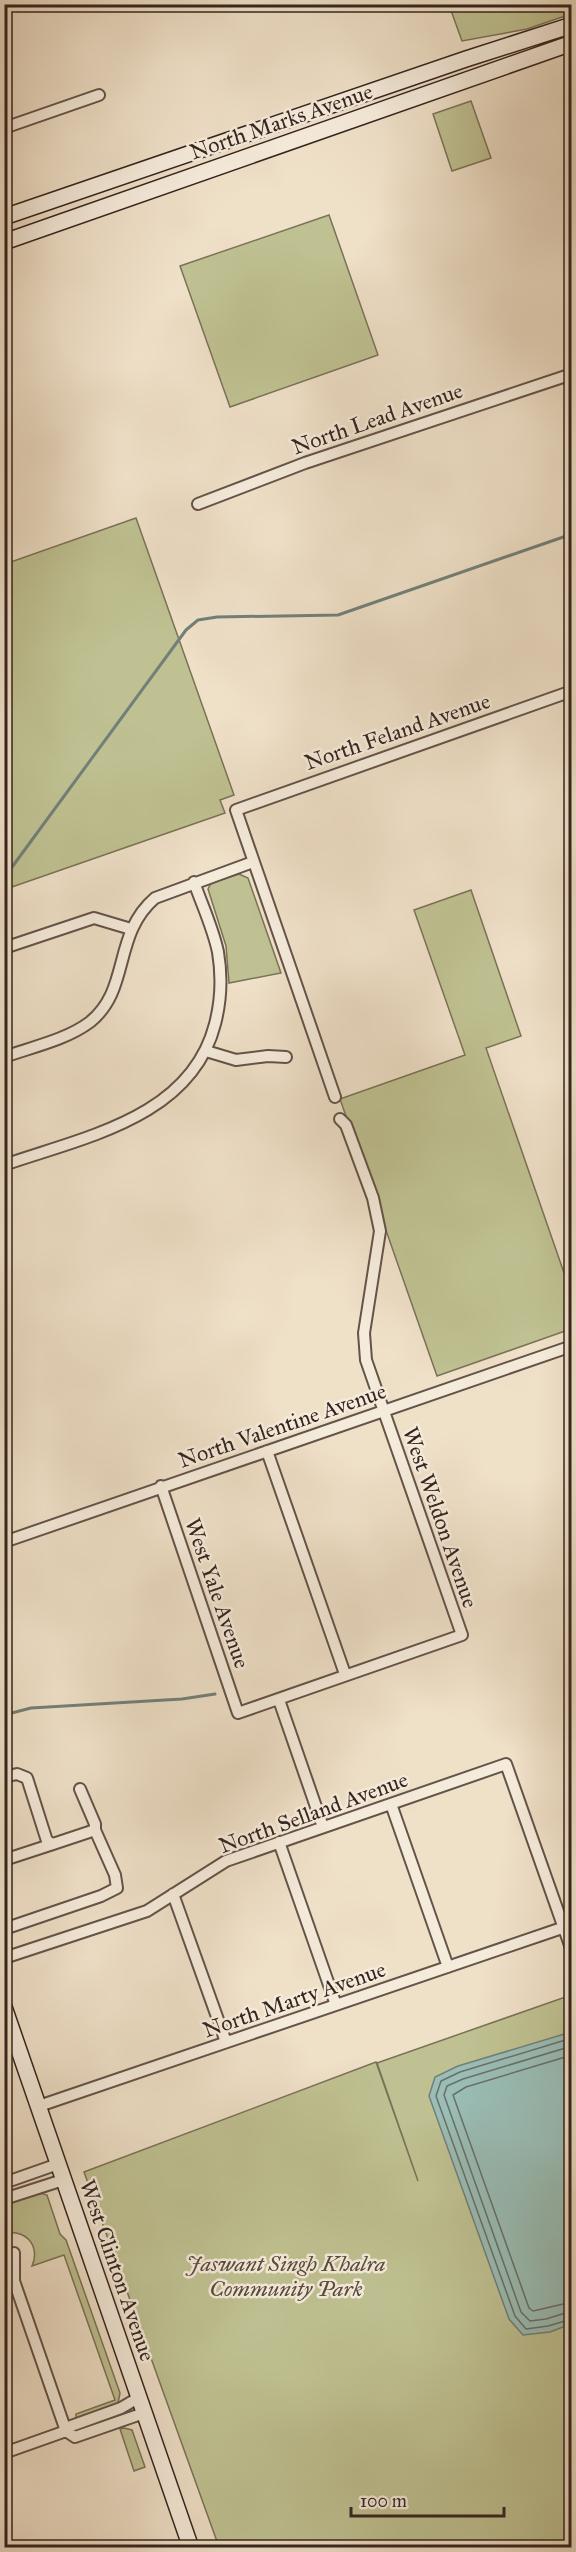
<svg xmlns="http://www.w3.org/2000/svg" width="576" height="2552" font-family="'IM FELL Great Primer',serif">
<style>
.green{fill:#bfc192;stroke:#7a7258;stroke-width:1.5}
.water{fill:#9abdb5;stroke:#728079;stroke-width:1.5}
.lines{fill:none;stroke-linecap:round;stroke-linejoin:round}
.shore{stroke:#68706a;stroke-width:1.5}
.stream{stroke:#728079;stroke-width:3}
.minor-casing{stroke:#645349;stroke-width:14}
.secondary-casing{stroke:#35241f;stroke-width:18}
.minor{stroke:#f5ebdb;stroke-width:10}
.secondary{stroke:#f5ebdb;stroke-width:15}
.labels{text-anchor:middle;stroke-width:5;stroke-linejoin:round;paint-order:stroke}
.street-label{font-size:22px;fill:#35241f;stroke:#f5ebdb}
.park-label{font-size:22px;font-style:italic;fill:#584b3c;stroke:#f5ebdb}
</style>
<rect width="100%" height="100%" fill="#efe0c8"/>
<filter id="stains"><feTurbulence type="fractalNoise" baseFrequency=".00333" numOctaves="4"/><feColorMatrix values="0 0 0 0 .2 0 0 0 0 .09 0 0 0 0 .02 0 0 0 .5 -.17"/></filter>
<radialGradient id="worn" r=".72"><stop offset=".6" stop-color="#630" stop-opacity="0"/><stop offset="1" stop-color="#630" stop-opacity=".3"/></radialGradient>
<path class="green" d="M449 5H571V14L527 29 462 41Z
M471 101 491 158 452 171 433 114Z
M329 215 378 355 230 407 180 266Z
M136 518 234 795 220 800 225 813 9 888 5 875V564Z
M239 874 248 878 281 973 229 983 226 946 208 889 211 883Z
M471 890 521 1036 486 1048 571 1293V1329L437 1376 340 1099 465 1055 414 910Z
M571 1995V2547H219L84 2172 376 2062 418 2181 377 2063Z
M37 2192 47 2195 60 2234 66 2240 120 2393 118 2403 76 2419V2414L115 2400 64 2255 32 2266C41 2246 25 2228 5 2234V2212L13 2201Z
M124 2428 132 2430 145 2467 134 2471 120 2429Z"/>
<path class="water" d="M571 2032V2324L550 2332 523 2335 509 2319 429 2096 435 2077 458 2066Z"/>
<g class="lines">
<path class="shore" d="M572 2038 460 2072 441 2081 436 2096 515 2316 526 2329 548 2326 572 2319
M572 2046 463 2079 447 2086 444 2095 521 2312 530 2321 546 2319 572 2311
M572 2055 466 2087 453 2095 529 2308 533 2311 572 2302"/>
<path class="stream" d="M4 878 186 630 198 620 217 617 338 615 572 534
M4 1715 31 1708 182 1699 215 1694"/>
<defs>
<path id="minor" d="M4 128 99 95
M198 504 305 463 572 374
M4 948 94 918 131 929
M206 1051 236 1060 268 1056 286 1057
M4 1057C32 1047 66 1040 90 1022 131 989 112 935 155 898L253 862
M335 1097 236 810 572 691
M4 1165C84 1137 191 1118 215 1024 221 1001 222 976 218 952 213 928 202 905 194 882
M267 1451 345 1674
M161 1486 238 1713 462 1635 366 1360 364 1333 380 1231 373 1198 346 1125 340 1119
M4 1542 572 1346
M279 1700 323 1827
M4 1777 17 1774 27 1778 47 1841 53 1844 95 1830V1824L80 1789
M391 1804 448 1967
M279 1842 336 2005
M4 1860 53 1844
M173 1894 226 2042
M4 1929 101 1896 117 1888 115 1875 95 1830
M4 1958 147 1911 226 1861 506 1764 572 1951
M39 2106 562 1928
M4 2183 58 2164
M4 2199 63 2180
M14 2253V2281L66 2431
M66 2431 75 2437 144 2413
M4 2453 66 2431 71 2426 121 2408 138 2398"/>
<path id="secondary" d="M4 217 466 59 572 25
M4 242 572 43
M4 2007 191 2548"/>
</defs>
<use href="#minor" class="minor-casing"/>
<use href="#secondary" class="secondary-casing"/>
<use href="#minor" class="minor"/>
<use href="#secondary" class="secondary"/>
</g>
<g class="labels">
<g class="street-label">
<text transform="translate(281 121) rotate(-19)" y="8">North Marks Avenue</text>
<text transform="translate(377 418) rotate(-19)" y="8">North Lead Avenue</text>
<text transform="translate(397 731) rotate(-19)" y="8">North Feland Avenue</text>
<text transform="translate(282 1425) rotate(-19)" y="8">North Valentine Avenue</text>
<text transform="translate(441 1517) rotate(71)" y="8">West Weldon Avenue</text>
<text transform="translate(218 1593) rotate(71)" y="8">West Yale Avenue</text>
<text transform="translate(313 1812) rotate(-20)" y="8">North Selland Avenue</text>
<text transform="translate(294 1999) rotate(-19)" y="8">North Marty Avenue</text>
<text transform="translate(118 2270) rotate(71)" y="8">West Clinton Avenue</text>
</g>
<g class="park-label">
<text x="286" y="2271">Jaswant Singh Khalra<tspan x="286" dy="25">Community Park</tspan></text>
</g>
</g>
<rect width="576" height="2552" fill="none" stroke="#efe0c8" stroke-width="24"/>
<rect x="6" y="6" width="564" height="2540" fill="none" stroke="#35241f" stroke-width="3"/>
<rect x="12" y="12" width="552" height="2528" fill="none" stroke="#35241f" stroke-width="1.5"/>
<path d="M351 2507v9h153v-9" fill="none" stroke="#35241f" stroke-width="3"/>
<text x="360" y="2507" font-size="18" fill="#35241f" stroke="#f5ebdb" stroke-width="4.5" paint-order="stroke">100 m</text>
<rect width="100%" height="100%" filter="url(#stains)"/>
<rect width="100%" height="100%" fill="url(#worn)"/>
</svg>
